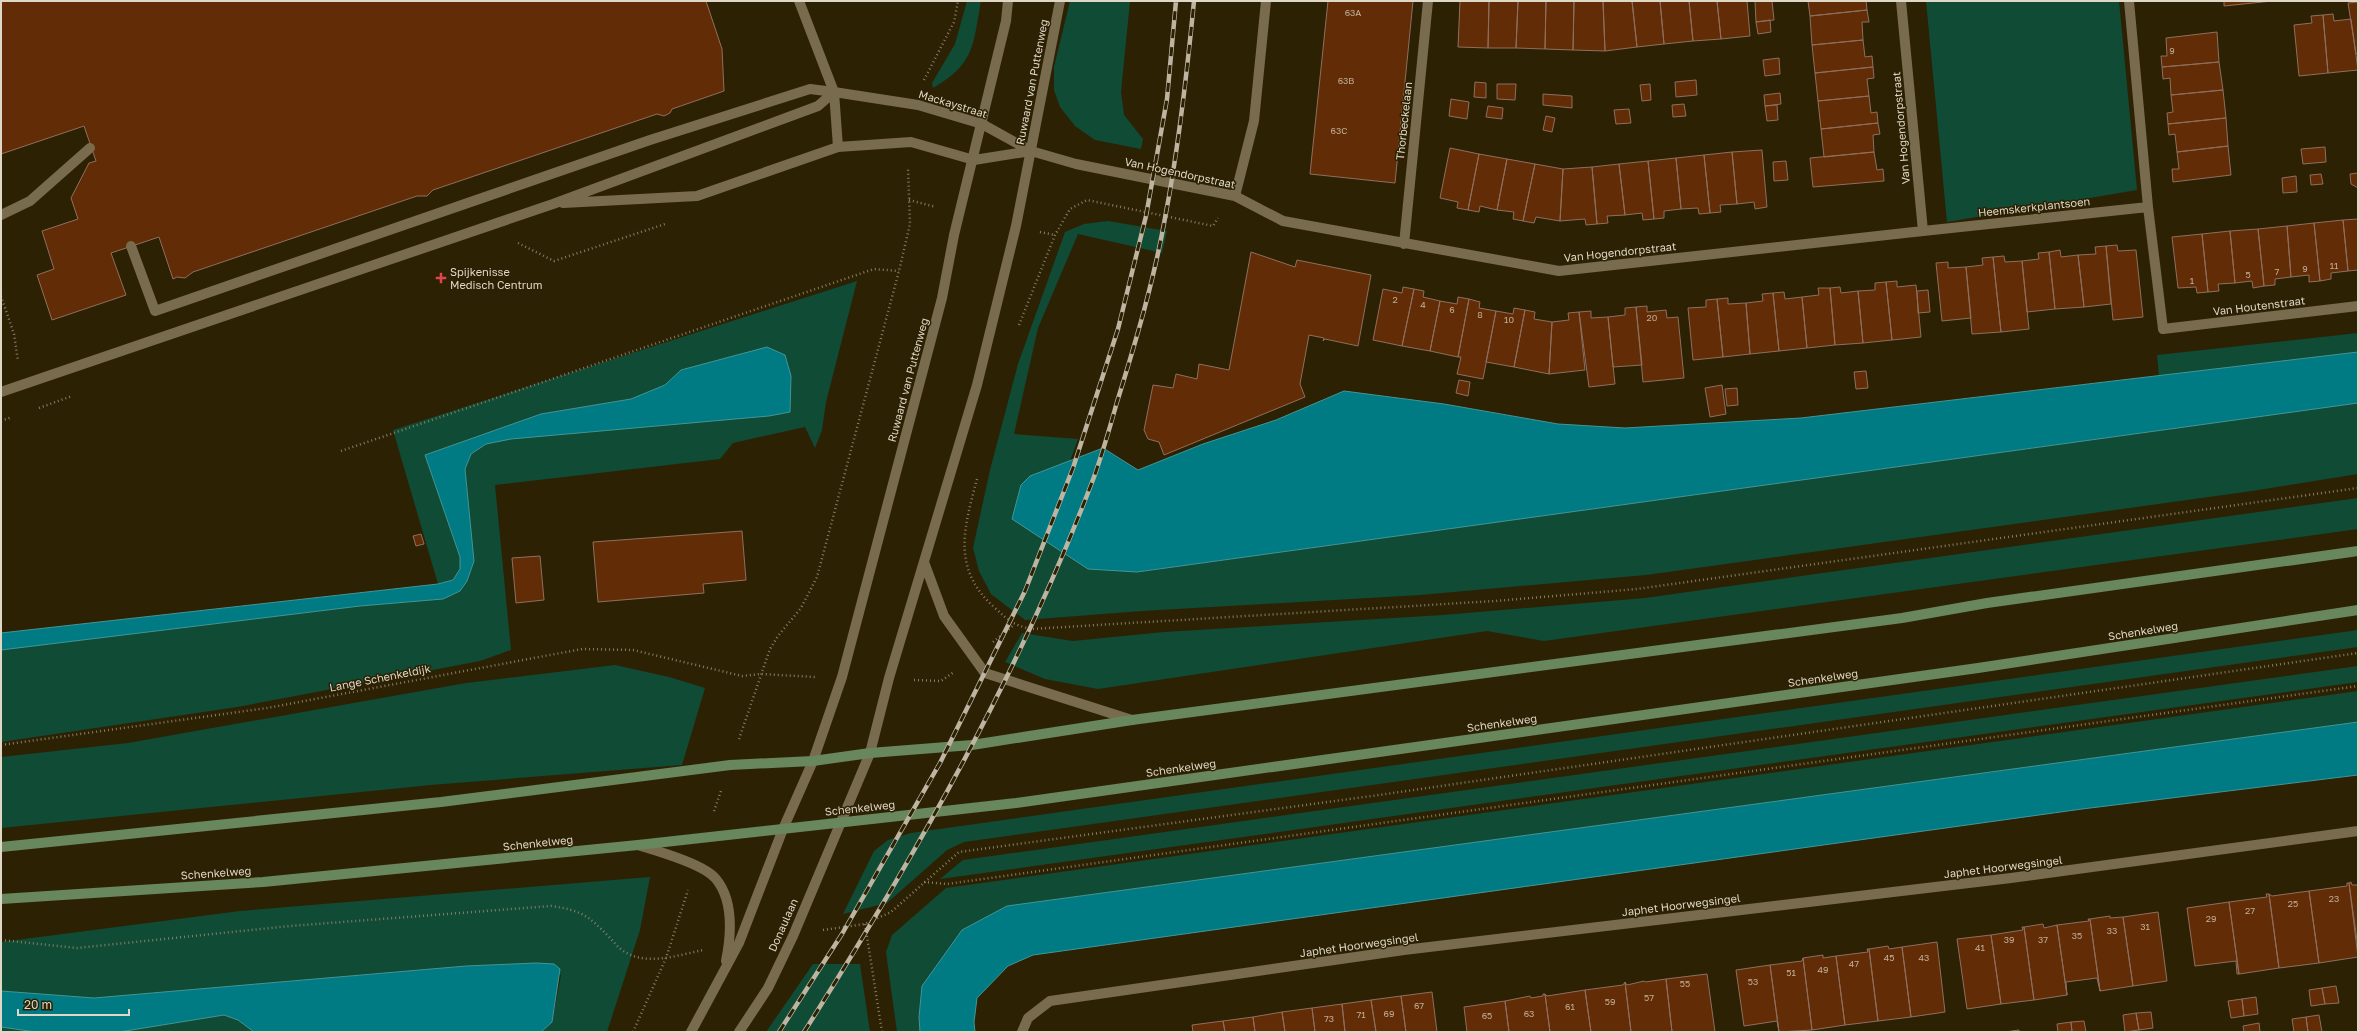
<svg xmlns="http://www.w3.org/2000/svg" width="2359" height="1033" font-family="'Golos Text',sans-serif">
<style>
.green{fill:#104b36}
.water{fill:#007a83;stroke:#439697}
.building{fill:#622d06;stroke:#8e6f5e}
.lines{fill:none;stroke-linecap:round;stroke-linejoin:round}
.path{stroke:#877d66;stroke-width:2.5;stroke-dasharray:1 3;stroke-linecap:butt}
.service{stroke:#796b4d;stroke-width:10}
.pedestrian{stroke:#796b4d;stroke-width:10}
.minor{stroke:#796b4d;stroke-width:10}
.tertiary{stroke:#796b4d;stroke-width:10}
.secondary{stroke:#69875c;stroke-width:10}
.rail-casing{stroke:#bdb5a1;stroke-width:4.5}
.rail{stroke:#2d2104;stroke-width:3;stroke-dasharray:9;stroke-linecap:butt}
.health-dot{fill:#e0444e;stroke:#2d2104;stroke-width:1.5}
.labels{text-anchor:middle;stroke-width:3;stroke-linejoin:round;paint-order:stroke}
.number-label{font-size:9px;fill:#c0ad97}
.street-label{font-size:11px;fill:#dfd8c7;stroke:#2d2104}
.poi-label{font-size:11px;fill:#dfd8c7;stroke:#2d2104;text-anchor:start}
</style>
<rect width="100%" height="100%" fill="#2d2104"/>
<path class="green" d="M967 1H981C973 45 975 64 933 88L932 83 955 44Z
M1070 1H1130L1121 92 1124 115 1143 139 1141 149 1095 140 1075 126 1060 107 1054 90V67Z
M1926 1H2119L2137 190 1947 222Z
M1108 221 1167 231 1162 253 1078 234 1038 328 1014 434 1078 439 1070 461 1030 476 1088 569 1138 572 2358 403V474L2252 491 1646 575 1420 595 1142 611 1025 620 991 594 979 571 973 548 990 470 1018 364 1065 232 1084 224Z
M857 281 826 402 822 430 815 448 805 427 733 443 720 459 495 485 511 650 480 661 237 707 1 742V650L360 606 443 599 460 590 474 561 465 469 471 454 486 444 511 439 769 416 790 412 791 376 681 370 665 385 631 399 541 414 425 455 460 557V569L453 580 438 584 393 430Z
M2358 333V352L2159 376 2157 355Z
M2358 498V529L1544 641 1487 631 1098 689 1045 679 1005 662 1022 633 1073 641 1164 632 1443 615 1645 598Z
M2358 630V647L964 842 947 850 887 903 843 914 874 851 888 840 911 833Z
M615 665 669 677 705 688 682 765 431 785 1 828V757L128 743 466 683Z
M2358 666V682L940 879 963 860Z
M2358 691V722L1007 906 962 930 922 986 919 1017 920 1032H897L886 952 892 935 946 888Z
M650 877 640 930 607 1032H541L552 1022 561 975 536 963 466 966 94 998 1 991V942L240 911Z
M813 964H860L870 1032H766Z
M224 1015 238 1020 254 1032H119Z
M1 1027 36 1032H1Z"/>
<path class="water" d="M767 347 785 355 791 376 790 412 769 416 511 439 486 444 471 454 465 469 474 561 467 581 460 591 443 599 360 606 1 650V633L438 584 453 580 460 569V557L425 455 541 414 631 399 665 385 681 370Z
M2358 352V403L1137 572 1088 569 1012 519 1021 485 1030 476 1103 448 1138 470 1203 444 1276 420 1344 391 1444 404 1558 424 1625 428 1801 418Z
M2358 722V775L2082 809 1033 955 1008 966 977 998 974 1022 975 1032H920L919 1017 922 986 962 930 1007 906Z
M536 963 554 964 560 969 552 1022 541 1032H254L238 1020 224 1015 119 1032H36L1 1027V991L94 998 466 966Z"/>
<path class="building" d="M1 1H706L722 49 724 91 672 109 670 113 664 116 657 114 433 190 427 196H417L193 272 185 278 177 277 173 279 159 237 111 253 126 295 52 320 37 275 54 269 42 231 78 219 71 198 89 163 96 161 84 126 1 154Z
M1328 1H1413L1395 183 1310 174Z
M1460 1H1489L1488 48 1458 47Z
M1489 1H1518L1516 48H1488Z
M1518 1H1546L1545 49 1516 48Z
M1546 1H1574L1573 50 1545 49Z
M1574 1H1603L1605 51 1573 50Z
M1603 1H1632L1637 47 1605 51Z
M1632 1H1660L1664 44 1637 47Z
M1660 1H1689L1693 41 1664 44Z
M1689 1H1717L1721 39 1693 41Z
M1717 1H1747L1750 36 1721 39Z
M1755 1H1772L1774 20 1756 22Z
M1808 1H1866L1867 10 1810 16Z
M2224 1H2272L2224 6Z
M2358 2V54H2356L2348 3Z
M1867 10 1869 22H1862L1863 40 1812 45 1810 16Z
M2333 14 2334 21 2351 19 2358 70 2328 73 2323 15Z
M2323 15 2328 73 2299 76 2294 25 2312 23 2311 16Z
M1770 20 1771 32 1758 34 1756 22Z
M2217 32 2219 62 2162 67 2161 56H2167L2166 38Z
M1863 40 1865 57 1872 56 1873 67 1815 73 1812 45Z
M1779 58 1780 74 1765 76 1763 60Z
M2219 62 2223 90 2171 95 2170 78 2163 79 2162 67Z
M1873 67 1874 78 1867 79 1869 96 1818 101 1815 73Z
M1696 80 1697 95 1676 97 1675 82Z
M1475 82 1486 83V98L1474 97Z
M1497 84H1516L1515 100 1497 99Z
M1650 84 1651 100 1642 101 1640 85Z
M2223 90 2226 118 2168 124 2167 113 2173 112 2171 95Z
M1780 93 1781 104 1765 106 1764 95Z
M1543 94 1572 96V108L1543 105Z
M1869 96 1871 113 1877 112 1878 123 1821 129 1818 101Z
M1451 99 1469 102 1467 119 1449 116Z
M1684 104 1686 116 1673 117 1672 105Z
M1777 105 1778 120 1767 121 1765 106Z
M1488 106 1503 108 1502 119 1486 117Z
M1629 109 1631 123 1616 124 1614 110Z
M1546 116 1555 118 1552 132 1543 130Z
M2226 118 2228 146 2177 152 2175 134 2169 135 2168 124Z
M1878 123 1880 134 1873 135 1874 152 1824 157 1821 129Z
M2228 146 2231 175 2173 182 2172 169H2179L2177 152Z
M2325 147 2326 162 2303 164 2301 149Z
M1450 148 1479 154 1468 210 1457 208 1458 202 1440 198Z
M1762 150 1767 207 1755 209 1754 202 1737 204 1732 152Z
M1732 152 1737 204 1720 205 1721 212 1710 213 1704 155Z
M1874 152 1877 170 1883 169 1884 181 1813 187 1810 158Z
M1479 154 1507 159 1497 210 1480 206 1479 212 1468 210Z
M1704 155 1710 213 1699 214 1698 208 1681 209 1676 158Z
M1676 158 1681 209 1664 211V218L1654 219 1648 161Z
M1507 159 1535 164 1523 221 1513 219 1514 212 1497 210Z
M1648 161 1654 219 1643 220 1642 213 1625 215 1619 164Z
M1786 161 1788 180 1774 181 1773 162Z
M1535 164 1563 169 1560 221 1536 217 1534 223 1523 221Z
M1619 164 1625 215 1607 216 1608 223 1597 224 1592 167Z
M1592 167 1597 224 1586 225 1585 219 1560 221 1563 169Z
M2358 173V188L2351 184 2350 174Z
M2321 174 2323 184 2311 185 2310 175Z
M2296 176 2297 192 2283 193 2282 178Z
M2358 219V270L2348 271 2343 220Z
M2343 220 2348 271 2331 273V279L2320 281 2314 223Z
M2314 223 2320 281 2309 282V275L2291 277 2287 226Z
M2287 226 2291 277 2275 279V285L2264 286 2258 229Z
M2258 229 2264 286 2253 288 2252 281 2235 283 2230 231Z
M2230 231 2235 283 2218 284 2219 291 2208 292 2202 234Z
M2202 234 2208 292 2197 293 2196 287 2178 288 2172 237Z
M2117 245 2118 251 2136 250 2143 317 2113 320 2106 246Z
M2106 246 2111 304 2084 307 2078 255 2096 254 2095 247Z
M2060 250 2061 257 2078 255 2084 307 2055 309 2049 252Z
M1251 252 1295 267 1297 260 1371 275 1358 346 1325 339 1323 341 1324 338 1309 335 1300 384 1305 397 1164 455 1159 442 1148 439 1144 430 1153 385 1173 388 1176 374 1197 379 1199 364 1229 370Z
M2049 252 2055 309 2027 312 2022 261 2039 259 2038 253Z
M2004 256 2005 262 2022 261 2029 329 2001 332 1993 257Z
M1993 257 2001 332 1972 334 1966 267 1983 265 1982 258Z
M1948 262V268L1966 267 1971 318 1942 321 1936 263Z
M1897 281V287L1916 285 1921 337 1892 340 1886 282Z
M1886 282 1892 340 1863 343 1858 291 1875 290V283Z
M1403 287 1414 289 1402 346 1373 340 1383 289 1402 293Z
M1840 287 1841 293 1858 291 1863 343 1835 345 1830 288Z
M1818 288H1830L1835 345 1807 348 1802 297 1819 295Z
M1414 289 1424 291 1423 297 1440 301 1430 351 1402 346Z
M1928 290 1930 312 1918 313 1917 291Z
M1784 292 1785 299 1802 297 1807 348 1779 351 1773 293Z
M1773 293 1779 351 1750 354 1746 303 1763 301 1762 294Z
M1458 297 1469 299 1458 357 1430 351 1440 301 1457 304Z
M1728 298V304L1746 303 1750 354 1723 357 1717 299Z
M1469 299 1480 302 1479 308 1496 311 1483 379 1457 374 1461 357H1458Z
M1717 299 1723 357 1693 360 1688 308 1706 307V300Z
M1647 306V312L1666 310 1667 318 1678 317 1684 378 1643 382 1636 307Z
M1636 307 1642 365 1613 367 1608 317 1625 315V308Z
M1514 308 1525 310 1514 367 1486 362 1496 311 1513 314Z
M1525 310 1535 312 1534 319 1552 322 1549 374 1514 367Z
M1591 311V318L1608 317 1615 384 1589 387 1579 312Z
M1579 312 1585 370 1549 374 1552 322 1569 320 1568 313Z
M1866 371 1868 388 1856 389 1854 372Z
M1459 380 1470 382 1468 396 1456 393Z
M1722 385 1726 414 1710 417 1705 388Z
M1737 388 1738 405 1727 406 1725 389Z
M742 531 746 580 703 584 704 593 598 602 593 542Z
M421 534 424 544 416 546 413 536Z
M540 556 544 600 516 603 512 558Z
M2351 882 2352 885H2358V948L2349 883Z
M2347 883H2349L2358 957 2319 963 2309 891 2347 886Z
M2309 891 2319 963 2279 968 2269 894 2272 896Z
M2266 894H2269L2279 968 2239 974 2229 902 2267 897Z
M2229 902 2239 974H2237L2236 961 2195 966 2187 908Z
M2158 912 2167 981 2133 986 2123 917Z
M2110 916V918L2123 917 2133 986 2100 991 2090 919Z
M2088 919H2090L2100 991 2097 978 2066 982 2067 995 2057 925 2089 921Z
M2043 924 2044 928 2057 925 2067 995 2034 1000 2024 927Z
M2022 927H2024L2034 1000 2001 1004 1991 935 2023 930Z
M1991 935 2001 1004 1967 1009 1957 939Z
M1937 942 1945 1012 1911 1017 1902 947Z
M1888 946 1889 949 1902 947 1911 1017 1878 1021 1869 949Z
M1867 949H1869L1878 1021 1845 1025 1836 956 1868 952Z
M1823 955V958L1836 956 1845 1025 1812 1030 1803 958Z
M1803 958 1812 1030 1779 1032 1770 965 1802 961Z
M1770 965 1779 1032 1777 1021 1744 1026 1736 970Z
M1707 974 1715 1032H1672L1666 979Z
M1666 979 1672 1032H1631L1625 982 1627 985 1644 981 1645 982Z
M1625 982 1631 1032H1591L1585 990 1623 985Z
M2336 986 2339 1003 2325 1004 2322 988Z
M2322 988 2325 1004 2311 1006 2309 990Z
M1585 990 1591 1032H1550L1545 994 1547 996Z
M1432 992 1437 1032H1406L1401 996Z
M1543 994H1545L1550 1032H1509L1505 1001 1530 996 1531 998 1543 996Z
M1401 996 1406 1032H1376L1371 1000Z
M2256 997 2258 1014 2244 1016 2242 999Z
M2242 999 2244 1016 2231 1018 2228 1001Z
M1371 1000 1376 1032H1345L1342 1004Z
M1505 1001 1509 1032H1467L1464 1007Z
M1342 1004 1345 1032H1315L1312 1008Z
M1312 1008 1315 1032H1285L1282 1012Z
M1282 1012 1285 1032H1255L1253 1017Z
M2151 1012 2153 1028 2139 1030 2136 1013Z
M2136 1013 2139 1030 2125 1032 2123 1015Z
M2319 1015 2322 1032H2308L2306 1017Z
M1253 1017 1255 1032H1225L1223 1021Z
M2306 1017 2308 1032H2294L2292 1019Z
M1223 1021 1225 1032H1193L1192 1025Z
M2084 1021 2086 1032H2072L2071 1022Z
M2071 1022 2072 1032H2058L2057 1024Z
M2259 1023 2260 1032H2244L2243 1026Z
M2019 1030V1032H2005Z"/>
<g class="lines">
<path class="path" d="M924 80 954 22 958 1
M909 200 936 207
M1040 232 1055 235
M518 243 554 261 665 224
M1 296 14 334 18 361
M1019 325 1055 235 1070 209 1087 200 1213 226 1218 218
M39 408 72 396
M1 421 12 417
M341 451 874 269 899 271
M977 479C964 528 951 569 995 608 1008 620 1013 625 1031 629L1495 601 1637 589 2358 488
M993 642 1014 625
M914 680 941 681 954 672
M739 739 770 649 778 636 801 608 817 577 899 271 910 224 908 168
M1 745 267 708 582 649 633 650 742 676 761 674 815 677
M714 811 721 791
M924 882 947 884 2358 686
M865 924 882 1032
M823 930 865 924 891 912 959 852 1379 795 2358 653
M1 940 77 948 290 926 551 906C581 910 589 916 609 937 614 942 619 949 625 952 648 966 679 955 703 950
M633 1032 666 958 688 890"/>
<path class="service" d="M563 203 697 196 838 147
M1 215 30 201 90 148
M131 246 155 311 650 140 810 89 834 92
M1 392 553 204 818 106 834 92"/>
<path class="pedestrian" d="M2148 207 2163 329
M1923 231 2148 207 2129 1"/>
<path class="minor" d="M799 1 834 92 838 147 911 142 974 160 1031 151
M834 92 918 105 982 124 1031 151 1076 164 1235 196 1283 221 1559 271 1923 231 1901 1
M1235 196 1254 121 1266 1
M1404 244 1428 1
M2163 329 2358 306
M1022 1032 1028 1018 1050 1001 1404 950 2011 878 2358 831"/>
<path class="tertiary" d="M924 562 944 616 985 673 1132 720
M638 845C657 851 704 864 716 879 734 901 731 936 726 961
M691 1032 739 943 783 829 813 761 842 677 942 298 954 235 1006 21 1008 1
M739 1032 768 988 793 936 870 753 889 678 977 385 1016 226 1060 1"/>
<path class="secondary" d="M1 847 441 802 730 765 813 761 870 753 972 745 1132 720 1902 618 1987 603 2358 551
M1 899 263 882 638 845 1016 803 1978 668 2358 610"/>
<defs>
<path id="rail" d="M779 1032 842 934 940 763 1025 591 1073 468 1118 329 1146 216 1167 99 1176 1
M804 1032C916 855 1020 673 1094 477 1103 452 1110 427 1117 402 1136 341 1154 280 1165 218 1179 146 1187 73 1194 1"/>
</defs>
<use href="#rail" class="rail-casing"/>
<use href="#rail" class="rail"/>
</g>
<path class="health-dot" d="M439 272h4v4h4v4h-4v4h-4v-4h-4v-4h4z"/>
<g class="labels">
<g class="number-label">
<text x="1353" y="16">63A</text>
<text x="2172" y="54">9</text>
<text x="1346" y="84">63B</text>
<text x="1339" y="134">63C</text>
<text x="2334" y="269">11</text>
<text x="2305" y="272">9</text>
<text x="2277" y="275">7</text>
<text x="2248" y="278">5</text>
<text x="2192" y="284">1</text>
<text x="1395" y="303">2</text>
<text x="1423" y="308">4</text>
<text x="1452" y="313">6</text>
<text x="1480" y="318">8</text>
<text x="1652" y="321">20</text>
<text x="1509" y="323">10</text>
<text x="2334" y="902">23</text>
<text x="2293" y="907">25</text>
<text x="2250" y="914">27</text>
<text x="2211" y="922">29</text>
<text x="2145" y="930">31</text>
<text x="2112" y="934">33</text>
<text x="2077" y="939">35</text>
<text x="2009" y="943">39</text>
<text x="2043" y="943">37</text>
<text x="1980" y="951">41</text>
<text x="1889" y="961">45</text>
<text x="1924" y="961">43</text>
<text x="1854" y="967">47</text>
<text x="1823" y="973">49</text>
<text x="1791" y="976">51</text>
<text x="1753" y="985">53</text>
<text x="1685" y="987">55</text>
<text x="1649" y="1001">57</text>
<text x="1610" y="1005">59</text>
<text x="1419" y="1009">67</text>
<text x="1570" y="1010">61</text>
<text x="1389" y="1017">69</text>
<text x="1529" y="1017">63</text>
<text x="1361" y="1018">71</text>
<text x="1487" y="1019">65</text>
<text x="1329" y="1022">73</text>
</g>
<g class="street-label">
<text transform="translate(1032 82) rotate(-79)" y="4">Ruwaard van Puttenweg</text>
<text transform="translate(953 104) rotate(17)" y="4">Mackaystraat</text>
<text transform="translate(1404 121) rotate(-84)" y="4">Thorbeckelaan</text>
<text transform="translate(1901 128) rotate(-95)" y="4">Van Hogendorpstraat</text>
<text transform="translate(1180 173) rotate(12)" y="4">Van Hogendorpstraat</text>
<text transform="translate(2034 207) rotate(-6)" y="4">Heemskerkplantsoen</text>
<text transform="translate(1620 252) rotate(-6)" y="4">Van Hogendorpstraat</text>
<text transform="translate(2259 306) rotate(-7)" y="4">Van Houtenstraat</text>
<text transform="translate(908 380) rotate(-75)" y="4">Ruwaard van Puttenweg</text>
<text transform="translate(2143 631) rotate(-9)" y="4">Schenkelweg</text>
<text transform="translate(380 678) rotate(-11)" y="4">Lange Schenkeldijk</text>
<text transform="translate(1823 678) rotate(-8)" y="4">Schenkelweg</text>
<text transform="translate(1502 723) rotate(-8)" y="4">Schenkelweg</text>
<text transform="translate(1181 768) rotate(-8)" y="4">Schenkelweg</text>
<text transform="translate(860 808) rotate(-6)" y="4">Schenkelweg</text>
<text transform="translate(538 843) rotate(-6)" y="4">Schenkelweg</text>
<text transform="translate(2003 867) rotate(-7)" y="4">Japhet Hoorwegsingel</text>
<text transform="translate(216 873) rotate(-4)" y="4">Schenkelweg</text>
<text transform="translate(1681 905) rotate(-7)" y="4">Japhet Hoorwegsingel</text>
<text transform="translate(783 925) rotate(-66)" y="4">Donaulaan</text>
<text transform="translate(1359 945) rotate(-8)" y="4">Japhet Hoorwegsingel</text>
</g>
<g class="poi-label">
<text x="450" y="276">Spijkenisse<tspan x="450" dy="13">Medisch Centrum</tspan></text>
</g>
</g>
<rect width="2359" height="1033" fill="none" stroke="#dfd8c7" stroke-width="4"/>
<path d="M18 1009v6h111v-6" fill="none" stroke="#dfd8c7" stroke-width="2"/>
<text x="24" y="1009" font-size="12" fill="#dfd8c7" stroke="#2d2104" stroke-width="3" paint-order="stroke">20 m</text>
</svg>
